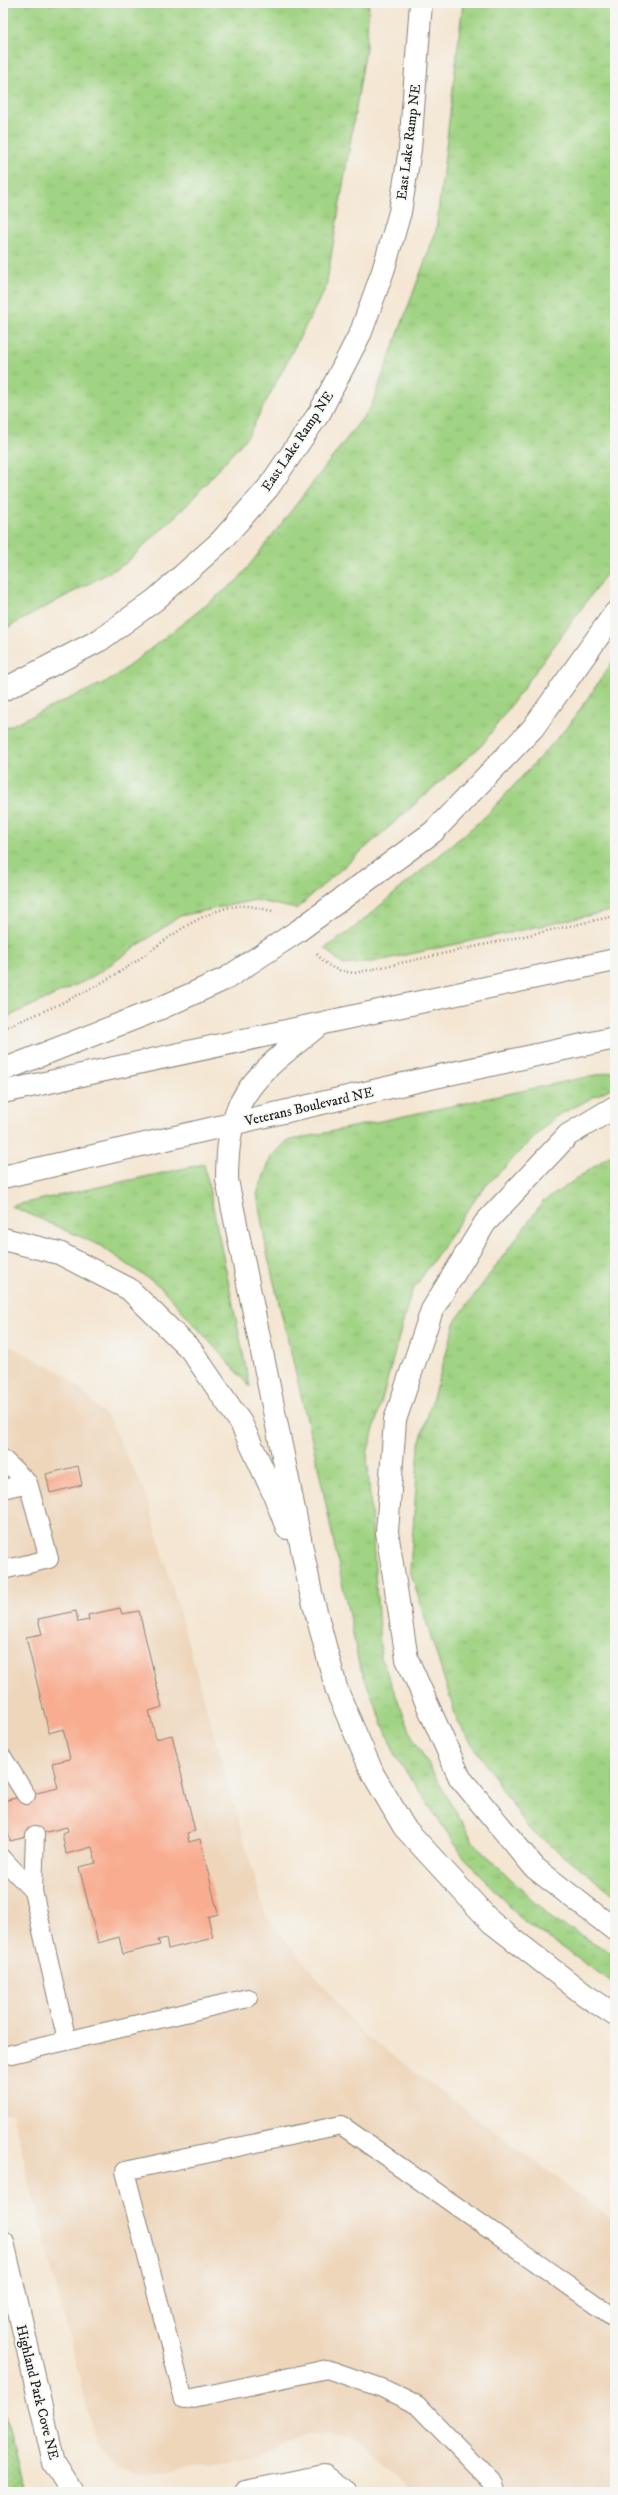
<svg xmlns="http://www.w3.org/2000/svg" width="618" height="2495" font-family="'IM FELL DW Pica',serif">
<style>
.built{fill:#eed6bb}
.grass{fill:url(#grass-tufts);stroke:#5e7850}
.park{fill:url(#park-dots);stroke:#5e7850}
.building{fill:#f8ad91}
.lines{fill:none;stroke-linecap:round;stroke-linejoin:round}
.service-casing{stroke:#888177;stroke-width:20}
.minor-casing{stroke:#888177;stroke-width:24}
.tertiary-casing{stroke:#888177;stroke-width:24}
.secondary-casing{stroke:#888177;stroke-width:24}
.motorway-casing{stroke:#888177;stroke-width:24}
.path{stroke:#888177;stroke-width:2.5;stroke-dasharray:1 3;stroke-linecap:butt}
.service{stroke:#fff;stroke-width:18}
.minor{stroke:#fff;stroke-width:22}
.tertiary{stroke:#fff;stroke-width:22}
.secondary{stroke:#fff;stroke-width:22}
.motorway{stroke:#fff;stroke-width:22}
.labels{text-anchor:middle;stroke-width:3.5;stroke-linejoin:round;paint-order:stroke}
.street-label{font-size:14px;fill:#1c1c1c;stroke:#f6f6f2}
</style>
<defs>
<pattern id="grass-tufts" width="24" height="20" patternUnits="userSpaceOnUse"><rect width="24" height="20" fill="#a0d383"/><path d="M3 7l-1-3M5 7V3M7 7l1-3M15 17l-1-3M17 17v-4M19 17l1-3" fill="none" stroke="#89b571"/></pattern>
<pattern id="park-dots" width="8" height="8" patternUnits="userSpaceOnUse"><rect width="8" height="8" fill="#a0d383"/><path d="M2 2h.1M6 6h.1" fill="none" stroke="#89b571" stroke-width="1.8" stroke-linecap="round"/></pattern>
</defs>
<rect width="100%" height="100%" fill="#f6f6f2"/>
<filter id="ink" filterUnits="userSpaceOnUse"><feTurbulence type="fractalNoise" baseFrequency=".025" numOctaves="2"/><feDisplacementMap in="SourceGraphic" scale="8" xChannelSelector="R" yChannelSelector="G"/><feConvolveMatrix kernelMatrix="1 2 1 2 8 2 1 2 1" color-interpolation-filters="sRGB"/></filter>
<filter id="wash" filterUnits="userSpaceOnUse"><feTurbulence type="fractalNoise" baseFrequency=".012" numOctaves="4" result="noise"/><feDisplacementMap in="SourceGraphic" scale="16" xChannelSelector="R" yChannelSelector="G"/><feGaussianBlur stdDeviation="0.9" result="paint"/><feColorMatrix in="noise" values="0 0 0 0 0 0 0 0 0 0 0 0 0 0 0 0 0 1.4 0 .05"/><feComposite in="paint" operator="in"/></filter>
<g filter="url(#wash)">
<rect width="100%" height="100%" fill="#f4e6d2"/>
<path class="built" d="M3 1342 66 1375 108 1418 146 1494 265 1914 362 2033 615 2221V2492H410L401 2474 356 2439 304 2435 257 2454 168 2475 146 2474 116 2466 96 2443 12 2113 3 2115Z"/>
<path class="grass" d="M3 3H369L366 48 326 287 248 436 186 506 125 564 3 630Z
M463 3H615V556L605 576 482 745 296 909 255 900 180 916 91 978 3 1019V729L112 679 238 580 371 407 436 231Z
M615 658V910L373 962 343 965 325 948 349 932 486 816 570 724Z
M615 1071V1086L555 1117 481 1191 411 1293 367 1454 381 1658 412 1736 474 1843 551 1918 615 1955V1984L523 1921 463 1856 396 1757 359 1664 318 1466 267 1253 257 1194 271 1157 287 1141Z
M615 1152V1895L529 1829 458 1723 410 1570 419 1445 456 1320 543 1202Z
M204 1164 250 1387 161 1287 99 1245 11 1206Z"/>
<path class="park" d="M3 2403 24 2492H3Z"/>
<g id="blocks">
<path class="building" d="M78 1466 82 1485 50 1493 46 1474Z
M120 1608 122 1614 139 1611 162 1707 149 1711 156 1739 172 1735 195 1831 187 1833 189 1842 200 1839 218 1914 208 1917 213 1938 168 1949 166 1938 158 1940 160 1945 123 1954 119 1937 98 1943 79 1867 96 1863 92 1847 66 1854 62 1833 68 1831 67 1827 10 1841 3 1811V1801L58 1788 52 1763 70 1759 63 1729 49 1733 26 1637 42 1634 38 1619 76 1611 78 1622 89 1620 88 1615Z"/>
</g>
</g>
<g filter="url(#ink)">
<use href="#blocks" fill-opacity="0" stroke="#888177" stroke-width="1"/>
<g class="lines">
<defs>
<path id="service" d="M3 1459 28 1483 49 1559 3 1570
M3 1489 28 1483
M3 1758 26 1795
M35 1835 33 1891 67 2041
M3 1859 33 1891
M3 2056 248 1998
M496 2492 494 2484 417 2405 382 2388 327 2369 184 2400 125 2171 341 2125 615 2318"/>
<path id="minor" d="M3 2242 54 2463 72 2492
M245 2492 324 2476 346 2492"/>
<path id="tertiary" d="M3 690 100 640 155 600 220 542 268 488 320 412 361 332 383 271 400 212 410 149 421 3"/>
<path id="secondary" d="M3 1092 615 960
M3 1177 421 1080 615 1038"/>
<path id="motorway" d="M320 1024C295 1045 263 1066 245 1095 229 1119 227 1153 227 1180L311 1593 337 1691 373 1774 404 1827 491 1922 585 1995 615 2015
M3 1070 161 1008 227 978 298 931 433 832 533 728 615 613
M615 1107 568 1135 485 1223 432 1310 395 1420 387 1532 407 1659 460 1778 535 1868 615 1930
M3 1239 59 1253 129 1289 191 1350 241 1423 274 1494 287 1528"/>
</defs>
<use href="#service" class="service-casing"/>
<use href="#minor" class="minor-casing"/>
<use href="#tertiary" class="tertiary-casing"/>
<use href="#secondary" class="secondary-casing"/>
<use href="#motorway" class="motorway-casing"/>
<path class="path" d="M317 954C328 968 337 971 355 973L615 916
M3 1028C44 1012 86 993 123 970 158 948 204 903 249 906 257 907 265 910 273 911
M3 1825 6 1824"/>
<use href="#service" class="service"/>
<use href="#minor" class="minor"/>
<use href="#tertiary" class="tertiary"/>
<use href="#secondary" class="secondary"/>
<use href="#motorway" class="motorway"/>
</g>
</g>
<g class="labels">
<g class="street-label">
<text transform="translate(408 142) rotate(-83)" y="5">East Lake Ramp NE</text>
<text transform="translate(297 441) rotate(-56)" y="5">East Lake Ramp NE</text>
<text transform="translate(309 1106) rotate(-13)" y="5">Veterans Boulevard NE</text>
<text transform="translate(38 2392) rotate(76)" y="5">Highland Park Cove NE</text>
</g>
</g>
<rect width="618" height="2495" fill="none" stroke="#f6f6f2" stroke-width="16"/>
</svg>
